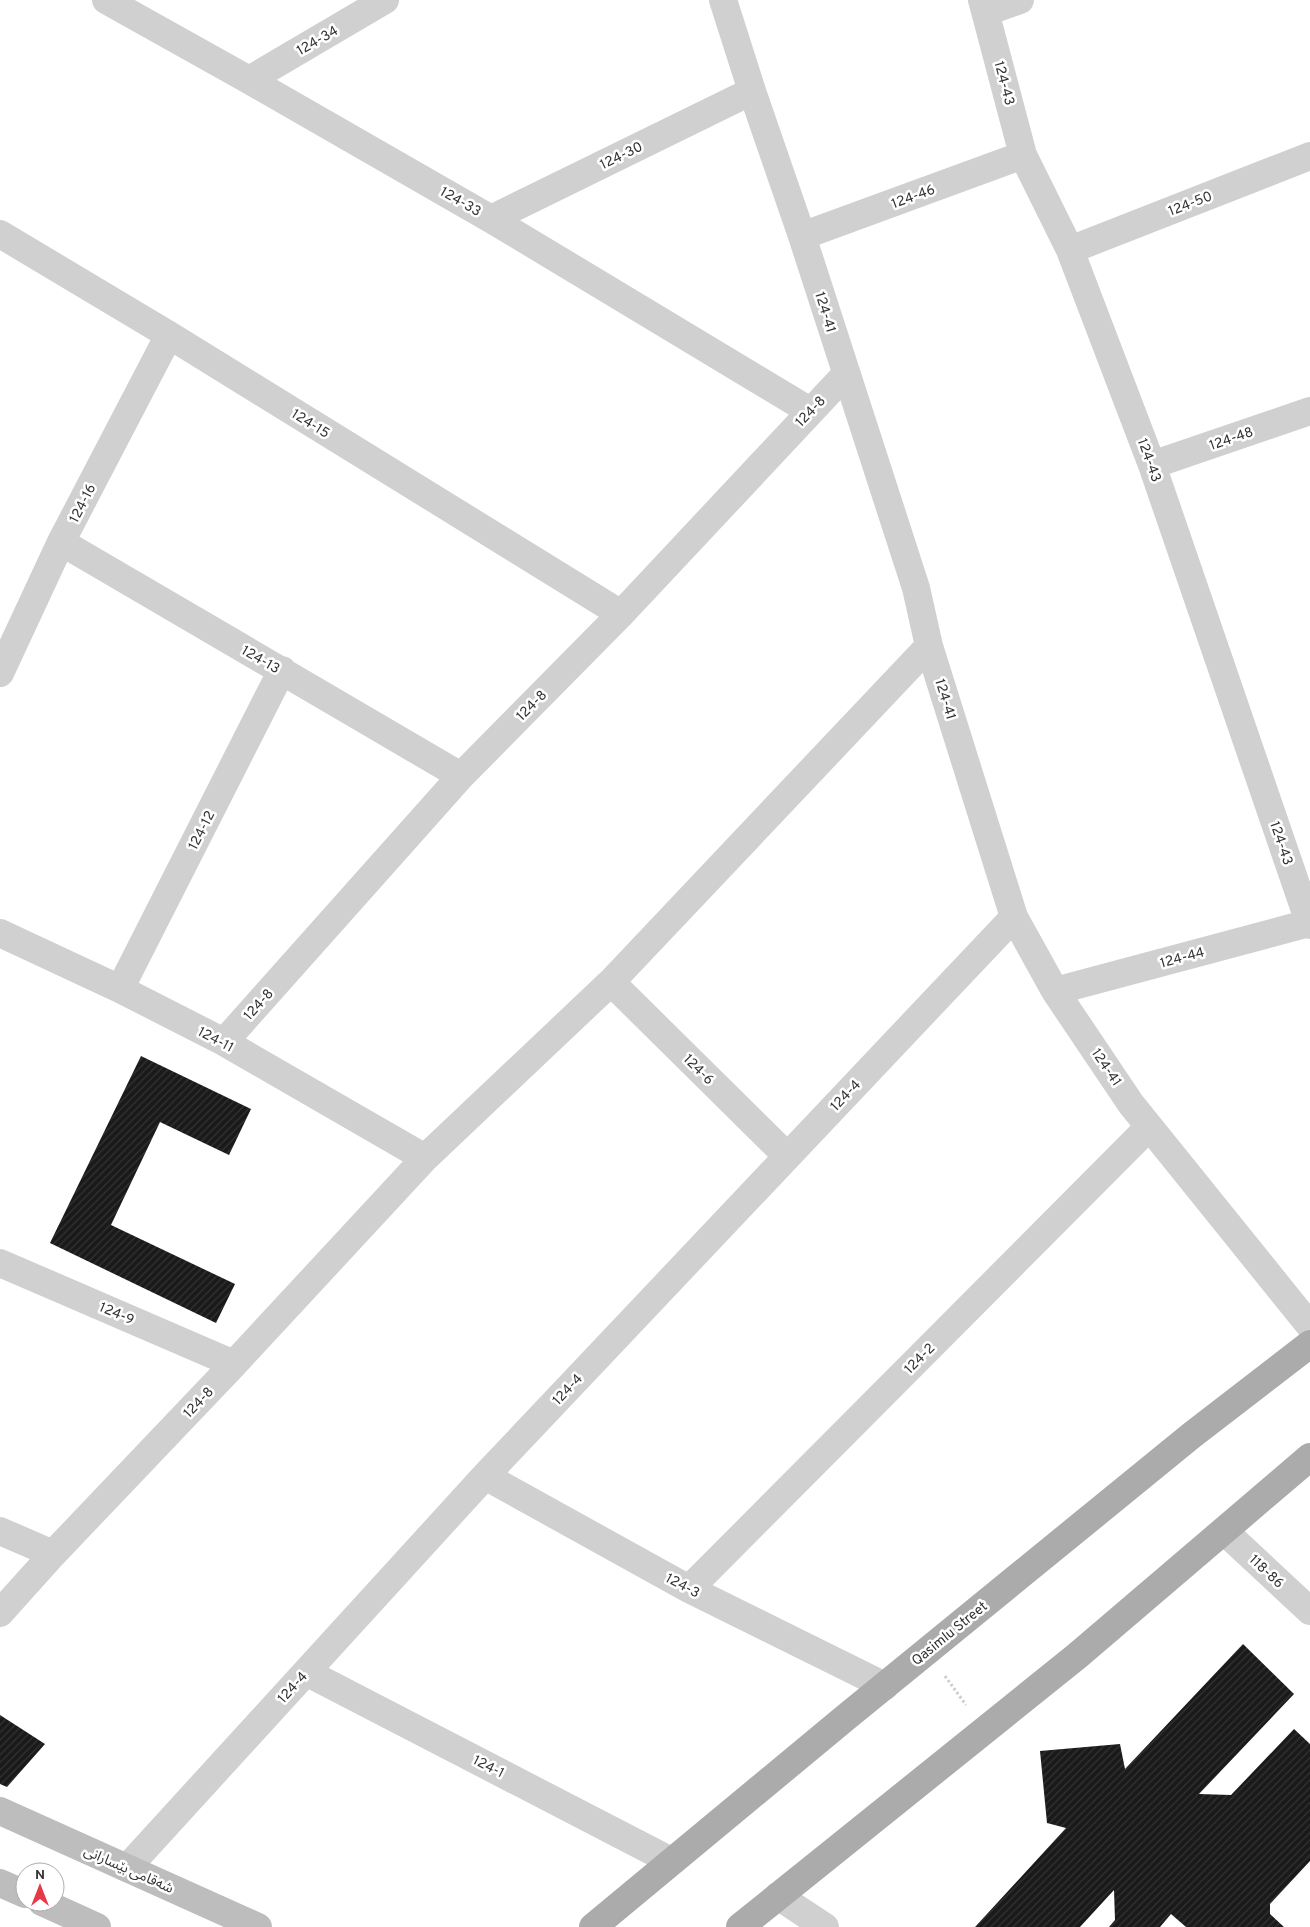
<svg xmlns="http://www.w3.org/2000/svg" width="1310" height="1927" font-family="Overpass,'Noto Sans Arabic',sans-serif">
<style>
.building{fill:url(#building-hatch)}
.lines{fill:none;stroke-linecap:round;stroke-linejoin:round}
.path{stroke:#cdcdcd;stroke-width:3;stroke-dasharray:2.5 2.5;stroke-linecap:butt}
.minor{stroke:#d0d0d0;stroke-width:28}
.secondary{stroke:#bdbdbd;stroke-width:28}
.primary{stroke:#ababab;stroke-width:28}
.labels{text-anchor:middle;stroke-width:5;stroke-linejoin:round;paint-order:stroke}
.street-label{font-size:14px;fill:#333;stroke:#fff}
</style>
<defs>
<pattern id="building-hatch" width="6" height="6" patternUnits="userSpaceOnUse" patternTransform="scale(1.25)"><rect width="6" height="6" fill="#1a1a1a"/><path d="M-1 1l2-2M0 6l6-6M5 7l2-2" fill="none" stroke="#333"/></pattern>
</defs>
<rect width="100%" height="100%" fill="#fff"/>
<path class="building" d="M141 1056 251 1109 229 1155 160 1122 111 1225 235 1284 216 1323 50 1243Z
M1243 1644 1294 1694 1199 1794 1231 1795 1294 1729 1310 1744V1861L1270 1904V1914L1284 1927H1186L1171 1914 1160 1927H1109L1115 1920 1114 1890 1080 1927H975L1066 1828 1047 1823 1040 1751 1120 1744 1125 1769Z
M0 1715 45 1744 7 1787 0 1784Z"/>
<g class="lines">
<path class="path" d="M945 1676 966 1705"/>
<path class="minor" d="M106 0 249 80 491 219 810 411
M723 0 752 91 802 236 916 588 929 646 1014 917 1055 991 1131 1104 1310 1326
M982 0 1023 155 1070 250 1152 465 1310 925
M986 12 1020 0
M249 80 385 0
M491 219 752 91
M0 234 169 335 621 614
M802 236 1023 155
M1070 250 1310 156
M1152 465 1310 411
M61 542 461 776
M0 673 61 542 169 335
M0 933 120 989 224 1042 425 1158
M611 982 787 1156
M120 989 282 670
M1055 991 1309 923
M224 1042 461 776 621 614 846 374
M0 1263 234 1364
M485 1476 689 1589 885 1686
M0 1531 53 1554
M1224 1531 1310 1611
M689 1589 1149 1127
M0 1613 53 1554 234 1364 425 1158 611 982 929 646
M306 1672 671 1861
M127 1868 485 1476 1014 917
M778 1896 825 1927"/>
<path class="secondary" d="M0 1811 258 1927
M0 1883 25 1894
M42 1902 97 1927"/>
<path class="primary" d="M593 1927 845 1718 1192 1435 1310 1344
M740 1927 1077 1656 1310 1457"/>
</g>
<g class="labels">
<g class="street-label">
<text transform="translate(317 40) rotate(-30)" y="5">124-34</text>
<text transform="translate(1005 83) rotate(75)" y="5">124-43</text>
<text transform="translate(621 155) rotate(-26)" y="5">124-30</text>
<text transform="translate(913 196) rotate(-20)" y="5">124-46</text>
<text transform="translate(461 201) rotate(30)" y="5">124-33</text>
<text transform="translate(1190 203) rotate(-21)" y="5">124-50</text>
<text transform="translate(826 312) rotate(73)" y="5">124-41</text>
<text transform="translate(810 411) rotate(-46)" y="5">124-8</text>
<text transform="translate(311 423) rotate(32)" y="5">124-15</text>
<text transform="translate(1231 438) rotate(-19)" y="5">124-48</text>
<text transform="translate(1150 460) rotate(70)" y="5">124-43</text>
<text transform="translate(82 503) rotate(-63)" y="5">124-16</text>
<text transform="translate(261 659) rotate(30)" y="5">124-13</text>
<text transform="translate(946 699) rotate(73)" y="5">124-41</text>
<text transform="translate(531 705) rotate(-45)" y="5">124-8</text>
<text transform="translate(201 830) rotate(-63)" y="5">124-12</text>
<text transform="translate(1282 843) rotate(71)" y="5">124-43</text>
<text transform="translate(1182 957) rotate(-15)" y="5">124-44</text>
<text transform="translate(258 1004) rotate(-48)" y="5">124-8</text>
<text transform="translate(216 1039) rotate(28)" y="5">124-11</text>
<text transform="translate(1107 1067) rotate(56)" y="5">124-41</text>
<text transform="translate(699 1069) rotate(45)" y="5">124-6</text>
<text transform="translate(845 1095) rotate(-46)" y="5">124-4</text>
<text transform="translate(117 1313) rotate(23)" y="5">124-9</text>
<text transform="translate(919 1358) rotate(-45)" y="5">124-2</text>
<text transform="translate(567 1389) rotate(-47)" y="5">124-4</text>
<text transform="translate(198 1402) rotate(-46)" y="5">124-8</text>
<text transform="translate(1267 1571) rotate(43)" y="5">118-86</text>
<text transform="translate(683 1585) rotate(28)" y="5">124-3</text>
<text transform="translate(949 1633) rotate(-39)" y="5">Qasimlu Street</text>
<text transform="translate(292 1687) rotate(-48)" y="5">124-4</text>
<text transform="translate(489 1766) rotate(27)" y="5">124-1</text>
<text transform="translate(129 1869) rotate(24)" y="5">شەقامی بێسارانی</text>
</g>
</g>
<g transform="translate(40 1887)"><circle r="24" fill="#ffffff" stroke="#adadad"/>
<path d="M0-4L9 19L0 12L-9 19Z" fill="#e63946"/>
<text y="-8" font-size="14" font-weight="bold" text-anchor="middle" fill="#333333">N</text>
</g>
</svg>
